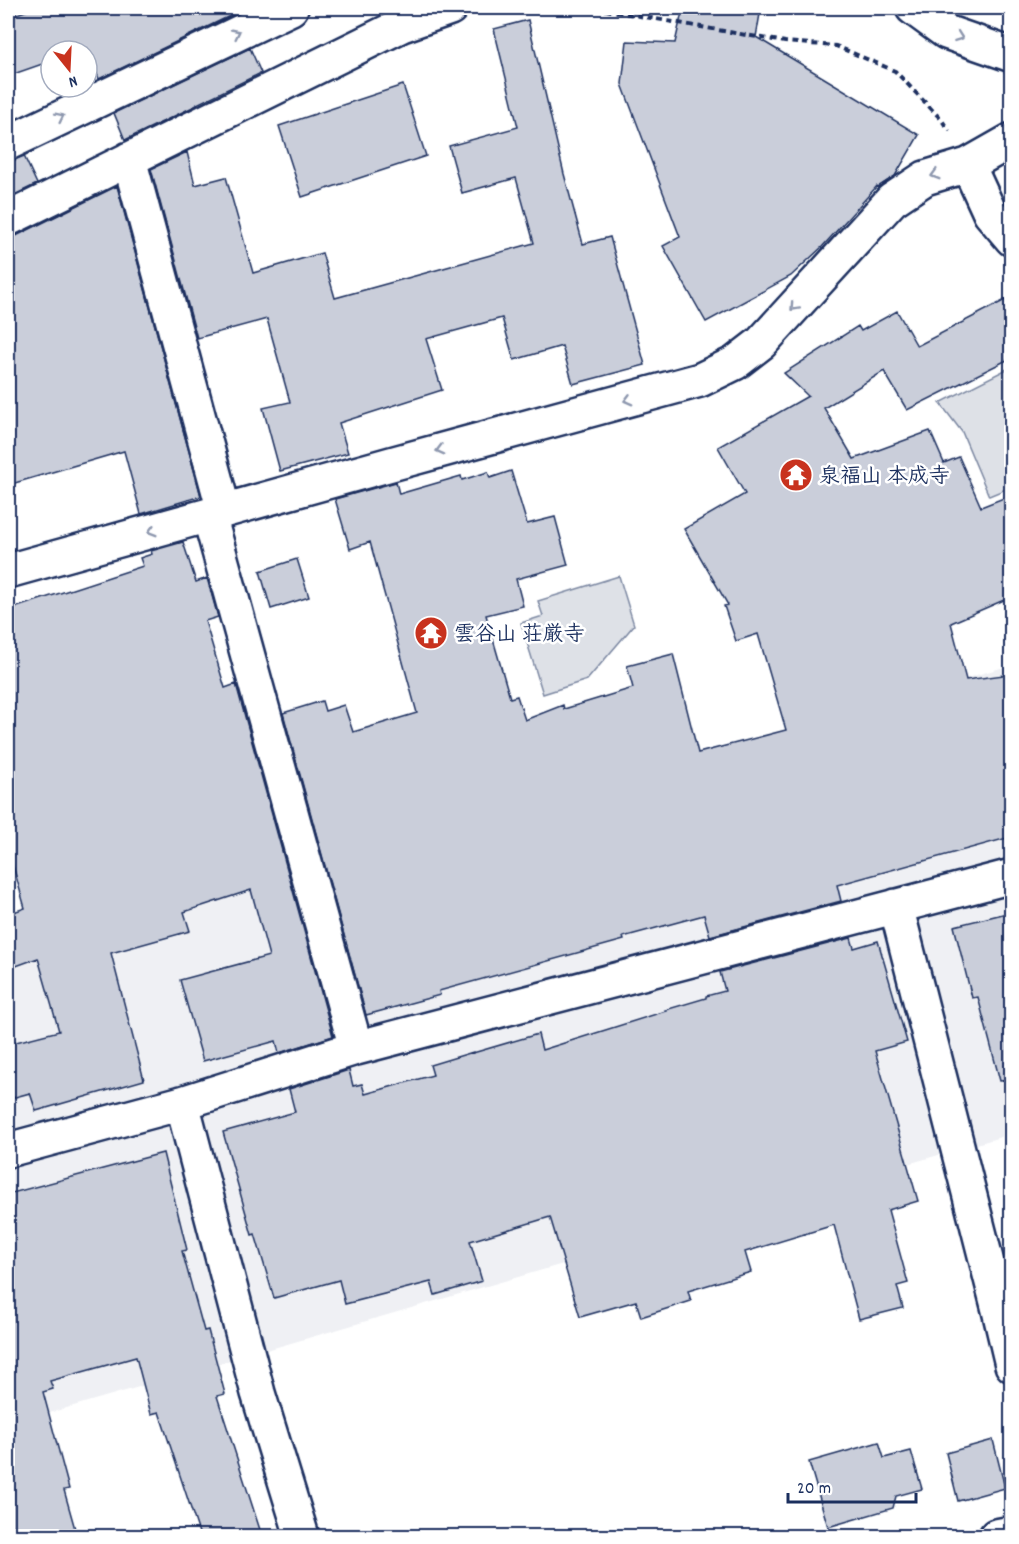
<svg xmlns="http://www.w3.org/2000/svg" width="1019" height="1544" font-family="Dekko,'Klee One',sans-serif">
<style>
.built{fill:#eff0f4}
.green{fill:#dee1e7;stroke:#7c88a2;stroke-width:1.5}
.building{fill:#caceda;stroke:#1b2f5e;stroke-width:1.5}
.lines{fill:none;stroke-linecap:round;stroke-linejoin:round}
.minor-casing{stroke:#1b2f5e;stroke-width:38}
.path{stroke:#1b2f5e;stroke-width:4;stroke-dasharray:6 4.5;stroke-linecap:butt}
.minor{stroke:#fff;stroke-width:33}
.oneway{stroke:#8d97ae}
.labels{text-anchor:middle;stroke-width:5;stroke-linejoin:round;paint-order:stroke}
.poi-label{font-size:21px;font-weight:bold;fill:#1b2f5e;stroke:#fff;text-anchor:start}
</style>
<rect width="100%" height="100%" fill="#fff"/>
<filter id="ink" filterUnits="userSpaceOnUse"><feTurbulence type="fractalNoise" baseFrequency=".0167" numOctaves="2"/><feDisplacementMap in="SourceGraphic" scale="12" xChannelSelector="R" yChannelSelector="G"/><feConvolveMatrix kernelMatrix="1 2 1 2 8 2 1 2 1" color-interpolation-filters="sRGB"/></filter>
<g filter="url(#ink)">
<path class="built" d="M1011 665V1134L8 1425V957Z"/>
<path class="green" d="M1011 367V487L989 496 962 432 940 403Z
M619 576 634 625 587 680 543 694 521 623 543 616 538 601Z"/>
<path class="building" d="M34 8H231L234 14 99 79 87 48 79 51H51V61L8 76V17Z
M683 8H761L756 37 919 135 895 176 878 187 877 186 822 247 791 276 706 322 663 246 680 237 622 84 627 41 675 43Z
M528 20 564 174 583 244 610 237 645 365 573 384 562 346 514 360 502 318 426 339 442 390 339 423 348 453 280 471 263 408 290 402 267 319 197 338 151 169 187 152 195 185 226 177 253 273 322 253 335 298 534 243 516 178 462 193 449 146 518 127 494 29Z
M250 48 261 73 197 104V105L125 140 114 113Z
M403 85 426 156 302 197 279 126Z
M24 156 37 184 8 198V162Z
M117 186 201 496 141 514 124 451 8 485V238L16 236Z
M1011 297V358L907 410 884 371 824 408 854 459 930 431 944 463 959 457 981 507 1011 495V597L951 623 966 680 1011 674V837L837 885 841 901 710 936 704 915 623 937 624 940 439 991 440 995 366 1015 283 713 322 701 325 711 344 705 353 732 417 713 370 542 350 549 335 499 396 482 399 494 461 476 462 480 488 472 490 478 511 471 527 524 555 517 568 565 516 579 523 606 486 615 510 698 517 696 525 720 563 705 564 709 633 688 627 666 673 654 698 753 786 730 758 634 736 641 724 606 728 605 684 529 745 494 718 447 808 396 784 373 858 326 861 331 897 311 917 346Z
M183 542 196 582 207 578 218 617 205 621 225 688 236 684 333 1036 279 1053 276 1041 203 1061 180 980 269 956 251 890 184 912 190 931 111 953 144 1080 36 1111 30 1093 8 1099V1044L59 1031 38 958 8 969V914L25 908 8 848V610L143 566 140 558 152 554 151 551Z
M297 559 309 597 271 609 260 571Z
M1011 912V1080L1000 1081 978 997 972 998 954 926Z
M851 938 854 948 878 941 907 1042 875 1051 918 1201 888 1210 908 1283 897 1286 903 1308 859 1319 834 1225 745 1252 751 1272 688 1291 691 1301 641 1317 636 1301 580 1317 550 1217 470 1241 482 1281 435 1295 431 1282 345 1304 339 1280 274 1298 255 1234 252 1235 223 1132 295 1112 289 1089 349 1070 353 1086 362 1084 365 1094 433 1075 430 1065 473 1052V1053L538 1034 542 1050 666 1011 665 1010 706 998V996L725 991 720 972Z
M163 1153 187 1250 182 1251 204 1331 208 1330 225 1394 217 1396 262 1536H200L159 1412 151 1414 136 1357 50 1381 53 1389 43 1392 69 1489 64 1490 77 1536H8V1194Z
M993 1440 1005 1488 958 1501 946 1453Z
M879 1442 884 1458 911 1451 922 1489 896 1496 893 1508 828 1527 809 1462Z"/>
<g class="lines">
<defs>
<path id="minor" d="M913 8 946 32 1012 55
M8 143 291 8
M129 159 224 511
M968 165 1012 140
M8 219 402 25 450 8
M209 515 356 1048
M8 571 391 464 700 380 735 363 761 343 892 200 925 178 968 165 990 213 1012 239
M896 906 999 1310 1012 1365
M182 1103 258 1393 302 1536
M8 1150 182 1103 356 1048 1012 876
M996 1536 1012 1533"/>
</defs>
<use href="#minor" class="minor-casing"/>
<path class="path" d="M595 8 785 42 836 46 895 71 941 119 949 131"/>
<use href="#minor" class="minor"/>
</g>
<defs><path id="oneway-chevron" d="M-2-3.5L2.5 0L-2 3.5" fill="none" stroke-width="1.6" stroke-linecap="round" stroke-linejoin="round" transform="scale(1.5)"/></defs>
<g class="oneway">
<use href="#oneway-chevron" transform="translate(236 33) rotate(-26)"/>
<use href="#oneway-chevron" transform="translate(959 37) rotate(20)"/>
<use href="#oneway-chevron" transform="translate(60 117) rotate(-26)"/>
<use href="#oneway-chevron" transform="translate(935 175) rotate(164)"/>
<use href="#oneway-chevron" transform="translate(794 307) rotate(133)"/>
<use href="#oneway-chevron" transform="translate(628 400) rotate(165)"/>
<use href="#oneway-chevron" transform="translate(440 450) rotate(165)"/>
<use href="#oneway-chevron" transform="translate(152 531) rotate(164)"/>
</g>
</g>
<defs>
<symbol id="temple-disc" viewBox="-11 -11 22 22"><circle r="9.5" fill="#c8321e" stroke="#fff"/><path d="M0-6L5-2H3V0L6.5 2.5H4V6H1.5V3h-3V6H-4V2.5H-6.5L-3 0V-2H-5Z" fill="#fff"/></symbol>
</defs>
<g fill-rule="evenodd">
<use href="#temple-disc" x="777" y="456" width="38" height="38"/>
<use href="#temple-disc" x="412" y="614" width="38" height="38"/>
</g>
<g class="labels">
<g class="poi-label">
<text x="819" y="482">泉福山 本成寺</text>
<text x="454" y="640">雲谷山 荘厳寺</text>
</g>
</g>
<rect width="1019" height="1544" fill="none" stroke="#fff" stroke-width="30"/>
<rect x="15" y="15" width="989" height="1514" fill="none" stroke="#1b2f5e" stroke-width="2" filter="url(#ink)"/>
<g transform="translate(69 69) rotate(162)"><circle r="28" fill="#ffffff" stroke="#a4acbf" stroke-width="1.5"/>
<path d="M0-4.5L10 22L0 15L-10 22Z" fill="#c8321e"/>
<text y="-9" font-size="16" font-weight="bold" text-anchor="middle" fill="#1b2f5e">N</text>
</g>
<path d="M788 1493v9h128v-9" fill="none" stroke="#1b2f5e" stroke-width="3"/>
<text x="797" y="1493" font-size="18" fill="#1b2f5e" stroke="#ffffff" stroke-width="4.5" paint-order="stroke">20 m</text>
</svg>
